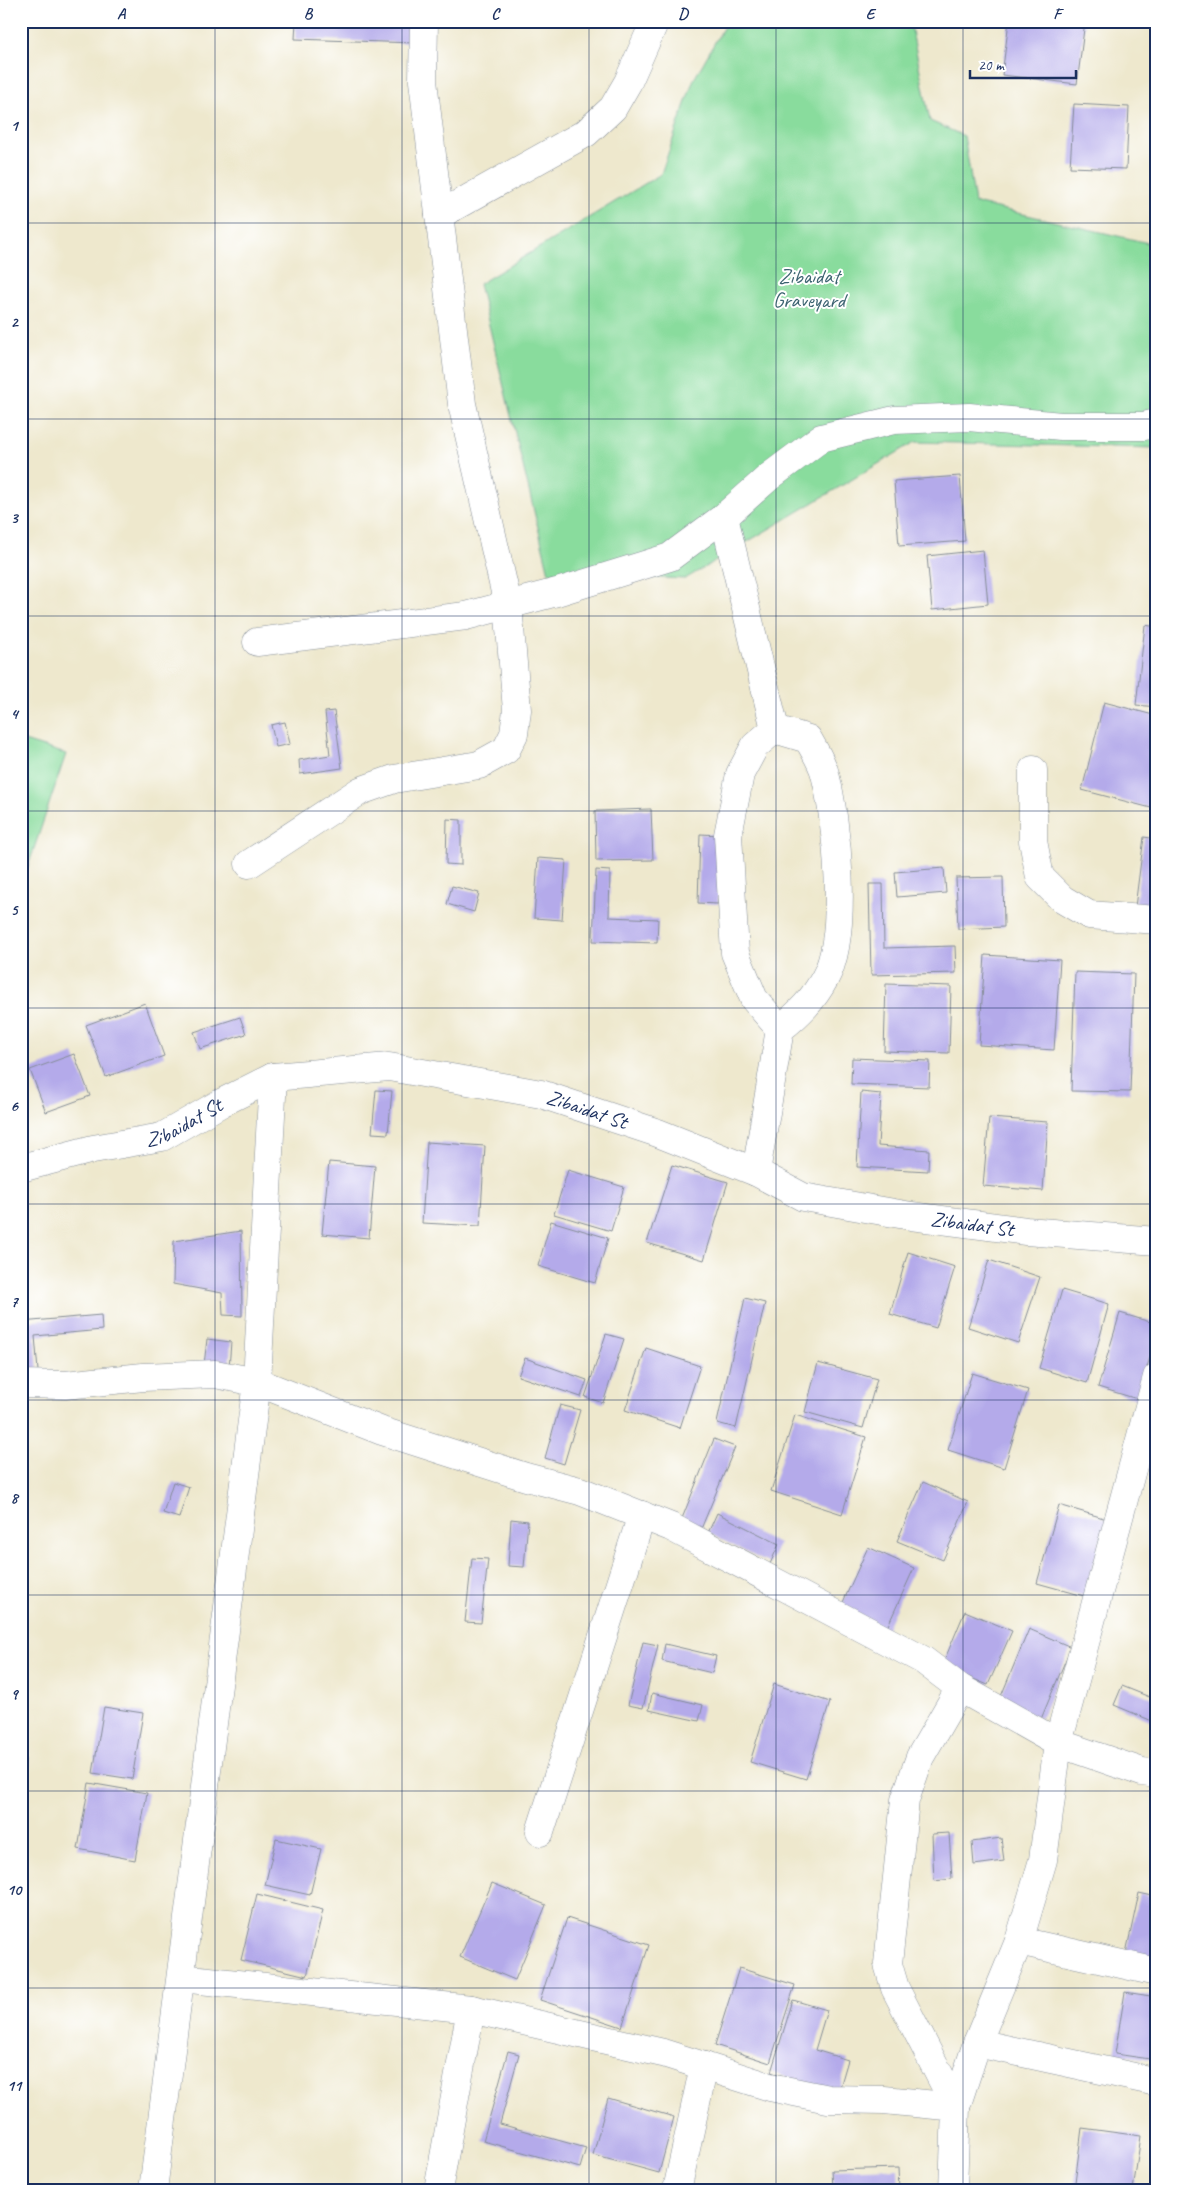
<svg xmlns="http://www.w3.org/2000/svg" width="1178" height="2211" font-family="Caveat,sans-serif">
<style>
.green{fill:#89dc9d;stroke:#52867e}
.building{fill:#b4aaea}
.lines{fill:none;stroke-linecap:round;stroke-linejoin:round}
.street-casing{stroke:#848c96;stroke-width:29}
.street{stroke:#fff;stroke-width:28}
.grid{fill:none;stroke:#1b2f5e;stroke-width:1;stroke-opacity:0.55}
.labels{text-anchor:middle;stroke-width:4;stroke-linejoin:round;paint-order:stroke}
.park-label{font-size:21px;fill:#3c6371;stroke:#fff}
.street-label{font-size:21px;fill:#1b2f5e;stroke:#fff}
.neatline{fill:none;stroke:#1b2f5e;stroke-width:2}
.grid-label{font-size:16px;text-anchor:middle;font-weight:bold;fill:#1b2f5e}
</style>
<rect width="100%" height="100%" fill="#fff"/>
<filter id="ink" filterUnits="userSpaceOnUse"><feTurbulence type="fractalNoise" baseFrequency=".02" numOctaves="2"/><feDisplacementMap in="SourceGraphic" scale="10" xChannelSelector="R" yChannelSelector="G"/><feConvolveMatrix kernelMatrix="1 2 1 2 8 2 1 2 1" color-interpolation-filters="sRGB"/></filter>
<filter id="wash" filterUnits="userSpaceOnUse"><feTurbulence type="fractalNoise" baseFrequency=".0096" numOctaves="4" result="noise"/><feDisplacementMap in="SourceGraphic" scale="20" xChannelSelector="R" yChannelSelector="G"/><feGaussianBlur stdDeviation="1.12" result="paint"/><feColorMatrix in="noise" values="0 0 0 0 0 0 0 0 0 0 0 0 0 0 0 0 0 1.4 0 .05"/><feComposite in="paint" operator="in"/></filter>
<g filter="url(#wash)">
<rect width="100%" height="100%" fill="#eee8cd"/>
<path class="green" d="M727 21H910L930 121 964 136 975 203 1157 245V448L915 442 685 579 549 573 479 284 661 174 693 81Z
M21 740 66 754 21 887Z"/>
<g id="blocks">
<path class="building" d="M296 21 397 23V21H415L414 43 295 39Z
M1009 21H1085L1077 84 1002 75Z
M1074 104 1129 107 1126 169 1070 167Z
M960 476 965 541 899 546 894 481Z
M983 550 988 604 932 610 927 556Z
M1145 625 1157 627V707L1136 705Z
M1104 702 1157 716V800L1155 809 1082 790Z
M334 711 342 768 300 774 299 760 330 755 325 712Z
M285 722 290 744 276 747 271 725Z
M651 809 653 860 596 861 595 811Z
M447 819 461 820V865L446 864Z
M700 834 721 835 718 904 698 903Z
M1144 837 1157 839V910L1135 907Z
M538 858 566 860 562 920 534 918Z
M944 868 946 893 897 897 895 872Z
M596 870 610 871 609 917 658 919 657 943 593 941Z
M1003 877 1004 927 958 929 956 878Z
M869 884H883L884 948 955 946 956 973 871 975Z
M452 886 479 893 474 912 447 904Z
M985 955 1060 960 1054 1050 979 1045Z
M1075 972 1134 974 1130 1092 1071 1091Z
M886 984 951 986 949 1053 884 1051Z
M145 1003 164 1056 106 1077 86 1025Z
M240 1017 246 1034 200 1049 194 1032Z
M74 1054 90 1096 46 1112 30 1070Z
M852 1058 930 1061 929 1087 851 1084Z
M376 1090 392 1091 388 1134 372 1133Z
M861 1092 881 1094 878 1146 929 1150 928 1171 857 1167Z
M989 1118 1048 1122 1043 1191 983 1186Z
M427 1142 485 1146 480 1226 422 1223Z
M329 1162 375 1166 369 1238 322 1234Z
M672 1165 728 1182 704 1260 647 1243Z
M568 1170 624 1187 611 1231 554 1214Z
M551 1221 608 1238 595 1283 538 1266Z
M241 1231 242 1316 223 1315 222 1293 173 1284 174 1241Z
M908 1252 955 1267 936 1328 890 1314Z
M989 1260 1040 1277 1018 1343 968 1327Z
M1062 1290 1109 1304 1087 1383 1039 1368Z
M745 1298 765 1303 736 1428 717 1423Z
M1120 1313 1157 1324V1335L1137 1399 1098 1387Z
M101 1315 102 1330 35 1336 38 1371 21 1373V1322Z
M606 1334 624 1339 603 1403 585 1397Z
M207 1339 231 1342 229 1368 204 1365Z
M646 1348 700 1366 680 1428 625 1410Z
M525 1358 587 1380 581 1397 518 1376Z
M818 1363 877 1379 863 1428 805 1412Z
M972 1373 1028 1390 1004 1468 948 1450Z
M560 1405 580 1410 564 1464 545 1458Z
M795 1415 866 1437 842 1514 771 1491Z
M714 1439 735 1447 701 1529 681 1521Z
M173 1482 189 1487 179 1518 163 1513Z
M923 1482 968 1502 943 1560 897 1541Z
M1059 1505 1107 1519 1084 1596 1037 1583Z
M717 1513 779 1544 770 1564 708 1533Z
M511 1519 528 1521 524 1567 508 1566Z
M868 1547 914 1568 885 1632 839 1611Z
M472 1558 488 1559 481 1623 465 1622Z
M965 1611 1012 1631 988 1685 942 1666Z
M1029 1629 1071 1647 1041 1719 999 1701Z
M643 1642 658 1645 643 1708 628 1705Z
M665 1644 716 1656 712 1673 662 1661Z
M774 1684 830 1702 806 1779 750 1762Z
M1122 1686 1157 1700V1723L1114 1705Z
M652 1693 703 1705 699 1721 649 1710Z
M21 1706H27L24 1787H21Z
M104 1707 143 1713 132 1779 93 1773Z
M89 1783 147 1793 135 1860 78 1849Z
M949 1833 952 1879 934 1881 932 1834Z
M1001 1838 1004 1861 974 1865 972 1842Z
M276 1839 321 1849 310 1895 265 1885Z
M492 1883 546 1905 515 1980 460 1957Z
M1139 1893 1157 1897V1961L1126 1953Z
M257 1894 323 1910 307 1976 241 1960Z
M567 1918 649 1945 622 2027 540 2000Z
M739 1968 795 1985 770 2063 715 2045Z
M1125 1992 1157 1997V2060L1115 2054Z
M793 2000 827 2010 815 2050 848 2060 838 2094 771 2072Z
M508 2051 519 2054 500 2124 586 2148 580 2168 483 2141Z
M608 2098 674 2117 659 2173 593 2155Z
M1082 2128 1141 2136 1133 2190H1074Z
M898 2168 899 2190H833L832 2170Z
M466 2186 480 2188V2190H465Z"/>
</g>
</g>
<g filter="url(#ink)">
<use href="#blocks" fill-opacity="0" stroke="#848c96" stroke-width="1"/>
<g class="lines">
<defs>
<g id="street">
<path d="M439 215 586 133 613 108 628 82 655 21"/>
<path d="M724 517 775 729 755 746 740 774 728 835 735 953 754 999 780 1029"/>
<path d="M257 642 466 616 557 592 670 557 724 517 769 477 821 438 894 420 969 417 1061 426H1144L1157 423"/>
<path d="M1033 770V841L1040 877 1062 899 1089 915 1157 920"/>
<path d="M249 864 360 791 394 779 479 765 506 750 514 734 517 710 508 605 462 404 423 81 424 21"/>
<path id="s1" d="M21 1168 93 1149 162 1137 221 1103 273 1077 389 1067 541 1094 658 1133 756 1172 803 1197 911 1216 1026 1231 1157 1241"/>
<path d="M756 1172 780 1029C800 1013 813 1000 825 978 849 935 837 821 825 774 822 762 814 750 808 739L775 729"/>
<path d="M21 1384 65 1385 143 1377 215 1374 257 1382 382 1431 526 1477 580 1491 671 1527 923 1660 960 1688 1058 1743 1142 1772 1157 1774"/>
<path d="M540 1832 642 1515"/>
<path d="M1019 1941 1157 1972"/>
<path d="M181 1978 471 2009 663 2053 770 2087 828 2099 884 2100 956 2107"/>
<path d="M977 2043 1157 2082"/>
<path d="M956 2107 895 1988 888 1964 905 1800 920 1757 960 1688"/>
<path d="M153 2190 257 1382 273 1077"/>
<path d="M438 2190 471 2009"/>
<path d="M677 2190 704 2066"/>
<path d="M953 2190 956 2107 977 2043 1019 1941 1043 1860 1058 1743 1157 1377"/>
</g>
</defs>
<use href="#street" class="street-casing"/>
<use href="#street" class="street"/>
</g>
</g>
<path class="grid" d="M215 21V2190M402 21V2190M589 21V2190M776 21V2190M963 21V2190M21 223H1157M21 419H1157M21 616H1157M21 811H1157M21 1008H1157M21 1204H1157M21 1400H1157M21 1595H1157M21 1791H1157M21 1988H1157"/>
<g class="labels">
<g class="park-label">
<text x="809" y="283">Zibaidat<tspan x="809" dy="24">Graveyard</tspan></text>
</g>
<g class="street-label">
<text dy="7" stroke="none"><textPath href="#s1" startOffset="590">Zibaidat St</textPath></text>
<text dy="7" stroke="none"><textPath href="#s1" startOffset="170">Zibaidat St</textPath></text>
<text dy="7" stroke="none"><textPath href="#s1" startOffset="995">Zibaidat St</textPath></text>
</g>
</g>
<rect width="1178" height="2211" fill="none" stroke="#fff" stroke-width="55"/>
<path d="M970 70v8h106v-8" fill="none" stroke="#1b2f5e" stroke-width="2.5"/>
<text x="978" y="70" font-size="15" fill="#1b2f5e" stroke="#ffffff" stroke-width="4" paint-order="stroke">20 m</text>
<rect x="28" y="28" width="1122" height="2156" class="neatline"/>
<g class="grid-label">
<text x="121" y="19">A</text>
<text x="308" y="19">B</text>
<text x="495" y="19">C</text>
<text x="683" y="19">D</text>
<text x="870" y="19">E</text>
<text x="1057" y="19">F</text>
<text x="14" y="131">1</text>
<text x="14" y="327">2</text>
<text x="14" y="523">3</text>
<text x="14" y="719">4</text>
<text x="14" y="915">5</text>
<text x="14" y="1111">6</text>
<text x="14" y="1307">7</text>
<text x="14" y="1503">8</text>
<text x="14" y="1699">9</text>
<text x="14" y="1895">10</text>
<text x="14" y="2091">11</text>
</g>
</svg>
